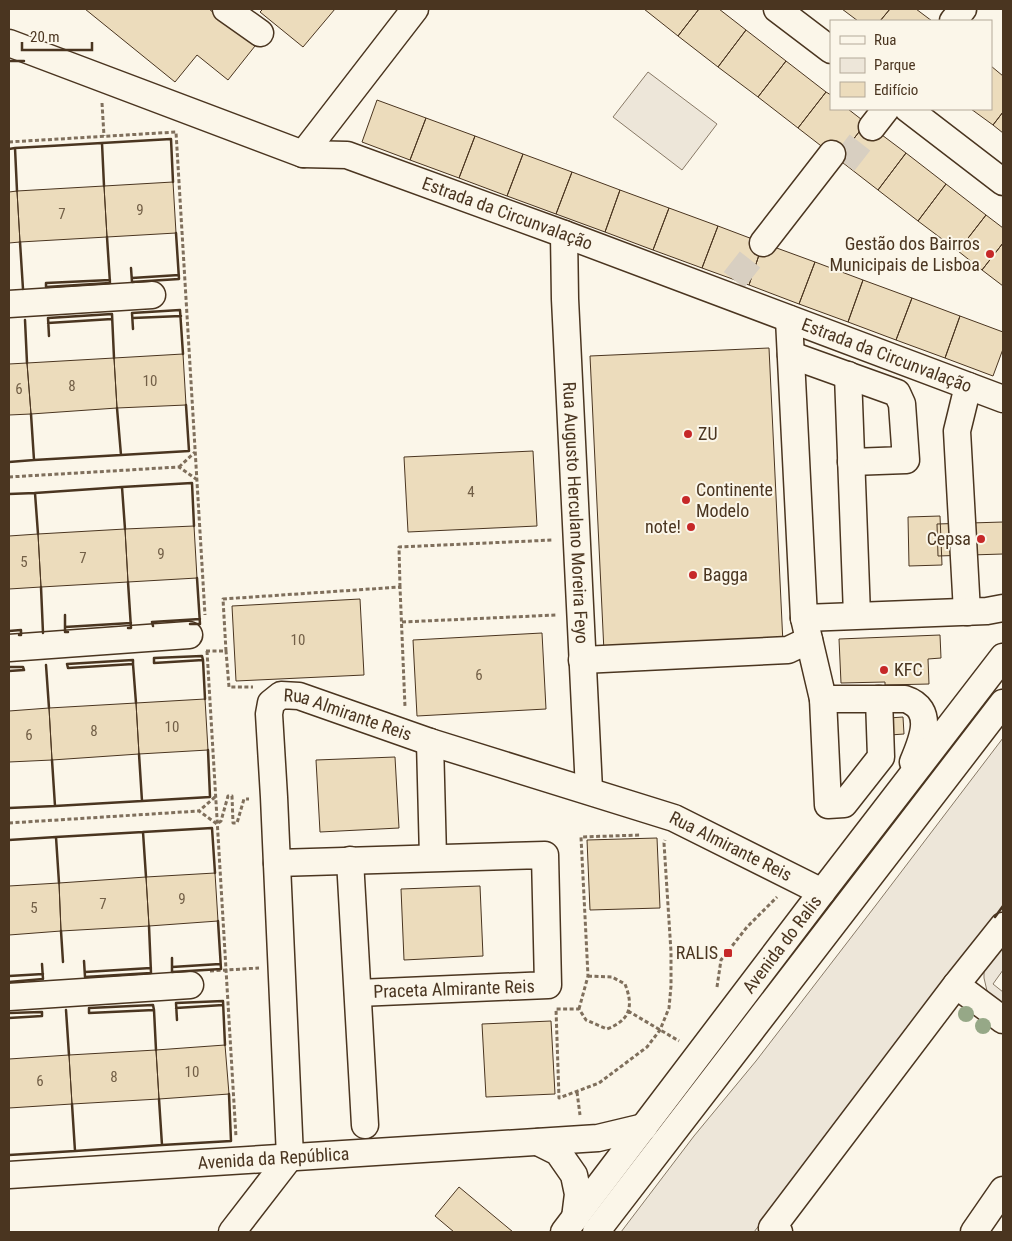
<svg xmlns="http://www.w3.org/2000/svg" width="1012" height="1241" font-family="'Roboto Condensed',sans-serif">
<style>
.green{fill:#ede6d9;stroke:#887966}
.building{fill:#ecdcbc;stroke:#4a3520}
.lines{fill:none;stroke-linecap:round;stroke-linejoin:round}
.minor-tunnel{stroke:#d8cfc1;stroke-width:26;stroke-dasharray:26 13;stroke-linecap:butt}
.minor-casing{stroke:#4a3520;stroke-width:29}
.path{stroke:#7f6f5c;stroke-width:3;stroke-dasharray:4 2.5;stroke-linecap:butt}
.minor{stroke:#fbf6e9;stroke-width:26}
.wall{stroke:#4a3520;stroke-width:2.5}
.tree{fill:#96a887}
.poi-dot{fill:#c62828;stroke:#fbf6e9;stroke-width:2}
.labels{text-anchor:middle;stroke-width:4;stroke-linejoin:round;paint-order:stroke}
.number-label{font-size:15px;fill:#725f47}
.street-label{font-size:18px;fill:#4a3520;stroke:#fbf6e9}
.poi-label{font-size:18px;fill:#4a3520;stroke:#fbf6e9;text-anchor:end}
</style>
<rect width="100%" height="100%" fill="#fbf6e9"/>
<path class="green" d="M648 72 717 124 682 170 613 117Z
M1003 738V906L754 1232H621L694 1136 756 1061 876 905Z
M1003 938V970L993 984 1003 992V1007L988 995 984 978V963Z"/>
<path class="building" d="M85 9H209L255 46 228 80 197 55 175 82Z
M263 9H335L303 47 260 12Z
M644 9H699L678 36Z
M699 9H719L746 30 718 67 678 36Z
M842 9H890L880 21H858Z
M890 9H916L932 21H880Z
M746 30 786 61 758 97 718 67Z
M786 61 826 92 798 128 758 97Z
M991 66 1003 76V112L993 125 971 109H991Z
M826 92 831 95V109H848L866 123 838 159 798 128Z
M377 100 426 118 410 160 362 142Z
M1003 112V133L993 125Z
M426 118 475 136 459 178 410 160Z
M866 123 906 153 878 190 838 159Z
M475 136 523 154 507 196 459 178Z
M906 153 946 184 918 221 878 190Z
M523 154 572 172 556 214 507 196Z
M572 172 620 190 605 232 556 214Z
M173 182 176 233 107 237 104 186Z
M946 184 986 215 958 251 918 221Z
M104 186 107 237 20 242 17 191Z
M620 190 669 208 653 250 605 232Z
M17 191 20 242 9 243V192Z
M669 208 718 226 702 268 653 250Z
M986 215 1003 228V243L982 270 958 251Z
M718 226 763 243 749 285 702 268Z
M763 243 815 262 799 304 749 285Z
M1003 243V286L982 270Z
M815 262 863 280 848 322 799 304Z
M863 280 912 298 896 340 848 322Z
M912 298 960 316 945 358 896 340Z
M960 316 1003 332V349L993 376 945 358Z
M769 348 783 644 604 652 590 356Z
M183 354 186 405 117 408 114 358Z
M114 358 117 408 31 414 27 363Z
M27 363 31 414 9 415V364Z
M533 451 537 526 408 532 404 457Z
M940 516 942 565 909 566 908 517Z
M1003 522V554L938 556 937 524Z
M194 526 197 578 128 582 125 529Z
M125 529 128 582 41 587 38 534Z
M38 534 41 587 9 589V536Z
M360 599 364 675 236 681 232 606Z
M542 633 546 709 417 716 413 640Z
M940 635 941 658 928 659 929 684 885 685V682L841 683 839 639Z
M205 699 208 750 139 754 136 703Z
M136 703 139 754 52 760 49 708Z
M49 708 52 760 9 762V711Z
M903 717 904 734 890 735 889 718Z
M395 757 399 828 320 832 316 760Z
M657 838 660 908 590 910 587 840Z
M215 873 218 921 149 926 146 877Z
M146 877 149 926 61 931 59 883Z
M59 883 61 931 9 935V886Z
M480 886 483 956 404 960 401 889Z
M551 1021 555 1094 486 1097 482 1024Z
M225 1045 229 1094 159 1099 156 1050Z
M156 1050 159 1099 72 1104 69 1055Z
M69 1055 72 1104 9 1108V1059Z
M459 1187 513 1232H454L435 1216Z"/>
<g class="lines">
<path class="minor-tunnel" d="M844 163 872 127
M734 280 763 243"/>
<defs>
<g id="minor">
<path d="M226 9 260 33"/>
<path d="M777 9 831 50"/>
<path d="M953 21 963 9"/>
<path id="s1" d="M9 43 303 154 347 155 564 234 1003 399"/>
<path d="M908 109 1003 182"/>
<path d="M872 127 886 109"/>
<path d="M303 154 415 9"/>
<path id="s2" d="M564 234 565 299 589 790"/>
<path d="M763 243 832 154"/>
<path d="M9 304 152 295"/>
<path d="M789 319 804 618 823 699 828 805 844 804 881 757 879 699"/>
<path d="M791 355 897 393 902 404 906 460 851 462"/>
<path d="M848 375 857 615"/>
<path d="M967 612 957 431 968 386"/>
<path d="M804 618 987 611 1003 608"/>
<path d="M9 648 189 635"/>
<path d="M582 660 788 650 809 640"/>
<path d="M823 699H905C936 709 922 741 913 762"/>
<path d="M430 742 433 857"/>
<path d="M350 860 365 1125"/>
<path d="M277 863 545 855 548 985 358 993"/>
<path d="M956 985 1003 926"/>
<path d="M9 997 190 985"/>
<path d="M538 1142 558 1152 574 1175 578 1194 575 1218"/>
<path id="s3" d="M9 1175 598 1138 644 1127"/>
<path id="s4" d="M232 1232 290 1157 274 797 269 714 271 703 281 695 299 696 430 742 674 818 822 892"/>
<path id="s5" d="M564 1232 822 892 1003 657"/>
<path d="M596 1232 1003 703"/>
<path d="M779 1232 772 1228 956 985 1003 1020"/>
<path d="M974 1232 1003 1190"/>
</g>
</defs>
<use href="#minor" class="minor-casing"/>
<path class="path" d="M102 103 104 136
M9 142 176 132 205 615
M179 467 195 452
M9 477 179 467 196 479
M400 587 399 547 553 540
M402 622 556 615
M206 651H226L229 687H253
M207 651 236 1137
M226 651 223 599 400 587 405 707
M215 797 199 811 217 824 221 821 228 796H232L233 823H237L244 799H249
M9 823 199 811
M210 971 259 968
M588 976 612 977 625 984C634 1007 630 1020 607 1029L586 1020 579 1009H556L559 1098 599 1083 647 1047 660 1030 669 1008 671 986V952L664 843 665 840
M717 987 721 960 747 927 777 897
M579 1009 588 976 581 837 640 835
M628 1011 679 1041
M577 1092 580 1115"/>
<use href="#minor" class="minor"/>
<path class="wall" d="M9 61H24
M102 143 171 139 173 182
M15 148 102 143 104 186
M9 149 15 148 17 191
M107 237 110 283 46 287V283L110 280
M20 242 23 289
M131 268 132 282 179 279 176 233
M132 278 179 275
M133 318 181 316
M25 320 27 363
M48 323 112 319
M133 329 132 313 180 310 183 354
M49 336 48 318 112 314 114 358
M117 408 121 455 189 451 186 405
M31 414 34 460 121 455
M9 462 34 460
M9 494 35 493
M125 529 122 487 192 483 194 526
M38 534 35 493 122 487
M128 582 131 628H128
M41 587 43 633
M65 615V632H68
M190 624H200L197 578
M153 626 152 622 200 619
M65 627 131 623
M9 631 21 630V635H19
M203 660 154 663V658L202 656 203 660 205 699
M133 664 68 668 67 664 133 660V664L136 703
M46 665 49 708
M9 667H23L24 670 9 671
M142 801 210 797 208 750
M55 806 142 801 139 754
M9 808 55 806 52 760
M9 840 56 837
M146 877 143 832 212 828 215 873
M59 883 56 837 143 832
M995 917 1003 906
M61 931 63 962
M172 958V972L221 969 218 921
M84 961 85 977 151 973 149 926
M172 967 220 964
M85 972 151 968
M9 976 43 974
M9 982 43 979 42 964
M176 1008 223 1005
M66 1010 69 1055
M154 1010 89 1013V1008L153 1005 154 1010 156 1050
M9 1013 42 1012
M9 1018 42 1016V1012
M177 1020 176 1003 223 1001 225 1045
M159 1099 162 1145 231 1141 229 1094
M72 1104 75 1151 162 1145
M9 1155 75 1151"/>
</g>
<g class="tree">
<circle cx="966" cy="1014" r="8"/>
<circle cx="983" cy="1026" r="8"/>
</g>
<g class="poi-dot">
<circle cx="990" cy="254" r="5"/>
<circle cx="688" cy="434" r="5"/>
<circle cx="686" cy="500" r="5"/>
<circle cx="691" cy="527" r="5"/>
<circle cx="981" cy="539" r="5"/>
<circle cx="693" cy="575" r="5"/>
<circle cx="884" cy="670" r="5"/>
<rect x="723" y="948" width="10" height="10" rx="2.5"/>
</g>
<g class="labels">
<g class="number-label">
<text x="140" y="215">9</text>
<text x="62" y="219">7</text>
<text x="150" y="386">10</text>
<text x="72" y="391">8</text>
<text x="19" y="394">6</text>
<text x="471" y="497">4</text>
<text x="161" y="559">9</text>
<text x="83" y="563">7</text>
<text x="24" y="567">5</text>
<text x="298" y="645">10</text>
<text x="479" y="680">6</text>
<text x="172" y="732">10</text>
<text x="94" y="736">8</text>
<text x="29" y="740">6</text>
<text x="182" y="904">9</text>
<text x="103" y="909">7</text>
<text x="34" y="913">5</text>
<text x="192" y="1077">10</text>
<text x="114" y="1082">8</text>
<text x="40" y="1086">6</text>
</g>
<g class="street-label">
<text dy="6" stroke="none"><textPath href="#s1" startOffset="529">Estrada da Circunvalação</textPath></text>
<text dy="6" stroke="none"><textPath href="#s1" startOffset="934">Estrada da Circunvalação</textPath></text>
<text dy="6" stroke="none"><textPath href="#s2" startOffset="279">Rua Augusto Herculano Moreira Feyo</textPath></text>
<text dy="6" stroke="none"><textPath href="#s4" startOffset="632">Rua Almirante Reis</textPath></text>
<text dy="6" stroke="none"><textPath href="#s4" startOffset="1038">Rua Almirante Reis</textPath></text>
<text dy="6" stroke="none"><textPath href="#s5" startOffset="361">Avenida do Ralis</textPath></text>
<text transform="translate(454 989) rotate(-2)" y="6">Praceta Almirante Reis</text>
<text dy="6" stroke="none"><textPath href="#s3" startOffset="265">Avenida da República</textPath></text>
</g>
<g class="poi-label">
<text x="980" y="250">Gestão dos Bairros<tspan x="980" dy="21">Municipais de Lisboa</tspan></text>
<text x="698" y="440" text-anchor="start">ZU</text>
<text x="696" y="496" text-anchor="start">Continente<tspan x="696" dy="21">Modelo</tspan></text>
<text x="681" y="533">note!</text>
<text x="971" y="545">Cepsa</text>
<text x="703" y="581" text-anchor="start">Bagga</text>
<text x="894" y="676" text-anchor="start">KFC</text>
<text x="718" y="959">RALIS</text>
</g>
</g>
<rect width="1012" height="1241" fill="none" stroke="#4a3520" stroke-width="20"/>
<rect x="830" y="20" width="162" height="90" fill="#fbf6e9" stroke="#b4a999"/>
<rect x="840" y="36" width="25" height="8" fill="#fbf6e9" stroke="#b4a999"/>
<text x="874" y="45" font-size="15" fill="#4a3520">Rua</text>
<rect x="840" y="58" width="25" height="15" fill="#ede6d9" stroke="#b4a999"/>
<text x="874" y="70" font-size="15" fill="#4a3520">Parque</text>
<rect x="840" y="82" width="25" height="15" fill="#ecdcbc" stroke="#b4a999"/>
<text x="874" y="95" font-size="15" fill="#4a3520">Edifício</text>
<path d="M22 42v8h70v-8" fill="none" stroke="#4a3520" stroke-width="2.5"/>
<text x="30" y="42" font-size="15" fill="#4a3520" stroke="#fbf6e9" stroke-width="4" paint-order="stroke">20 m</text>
</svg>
